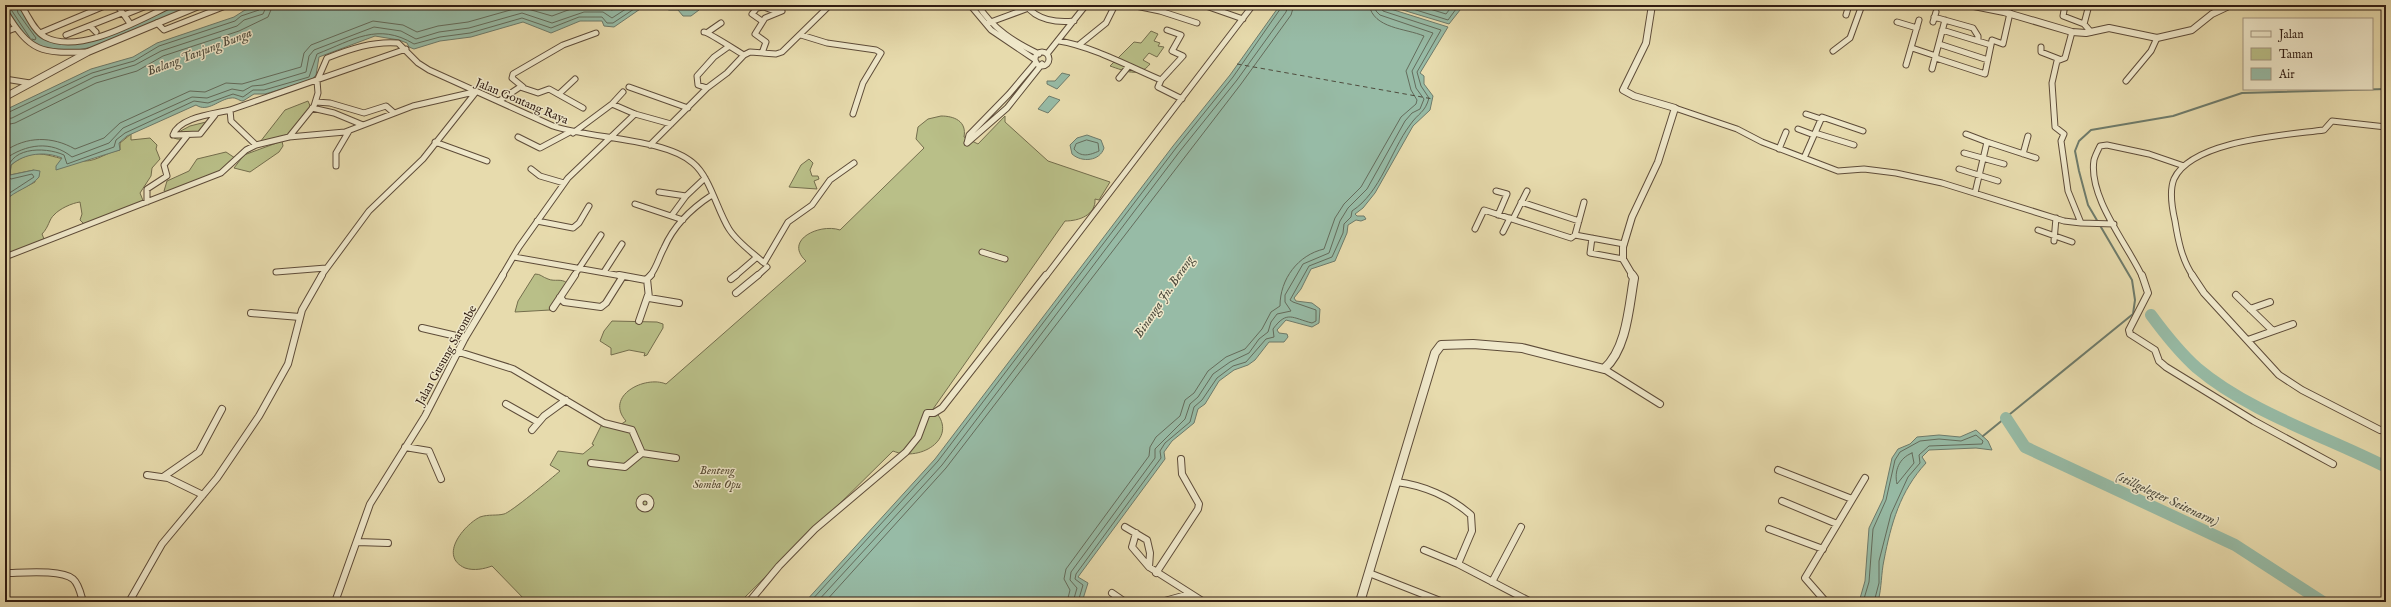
<svg xmlns="http://www.w3.org/2000/svg" width="2391" height="607" font-family="'IM FELL English',serif">
<style>
.green{fill:#b9bf88;stroke:#746e4d}
.water{fill:#97bba6;stroke:#6e7b6b}
.lines{fill:none;stroke-linecap:round;stroke-linejoin:round}
.shore{stroke:#646c5c;stroke-width:1}
.stream{stroke:#6e7b6b;stroke-width:2}
.river{stroke:#97bba6;stroke-width:12}
.ferry{stroke:#4f4c3e;stroke-width:1;stroke-dasharray:4.5 3.5;stroke-linecap:butt}
.minor-far1-casing{stroke:#5e4c39;stroke-width:7}
.minor-casing{stroke:#5e4c39;stroke-width:8}
.tertiary-far1-casing{stroke:#5e4c39;stroke-width:8}
.tertiary-casing{stroke:#5e4c39;stroke-width:10}
.minor-far1{stroke:#efe8ca;stroke-width:5}
.minor{stroke:#efe8ca;stroke-width:6}
.tertiary-far1{stroke:#efe8ca;stroke-width:6}
.tertiary{stroke:#efe8ca;stroke-width:8}
.labels{text-anchor:middle;stroke-width:3;stroke-linejoin:round;paint-order:stroke}
.street-label{font-size:12px;fill:#301c12;stroke:#efe8ca}
.park-label{font-size:12px;font-style:italic;fill:#594d35;stroke:#efe8ca}
.water-label{font-size:13px;font-style:italic;fill:#4f4c3e;stroke:#efe8ca}
</style>
<rect width="100%" height="100%" fill="#e7dbad"/>
<filter id="stains"><feTurbulence type="fractalNoise" baseFrequency=".005" numOctaves="4"/><feColorMatrix values="0 0 0 0 .2 0 0 0 0 .09 0 0 0 0 .02 0 0 0 .5 -.17"/></filter>
<radialGradient id="worn" r=".72"><stop offset=".6" stop-color="#630" stop-opacity="0"/><stop offset="1" stop-color="#630" stop-opacity=".3"/></radialGradient>
<path class="green" d="M1151 31 1158 34 1154 41 1160 43 1158 46 1164 47 1157 57 1149 53 1143 60 1150 64C1139 78 1125 71 1110 66L1134 42 1141 43Z
M308 101 311 108 289 136 260 142 285 110Z
M941 116C954 116 967 121 964 137L978 144 1005 116V122L1048 161 1110 182 1099 200 1095 199C1096 215 1079 221 1065 221L933 409C961 436 922 463 893 451L740 602H527L492 566C484 569 474 571 465 568 438 556 464 525 480 517 489 514 496 516 504 514 510 513 552 478 560 471L550 465 558 451 583 454 594 445 592 444 602 424 617 427 626 421C604 396 645 375 666 384L806 261C783 240 820 223 840 230L924 148 916 139 918 127 928 119Z
M206 122C203 132 185 143 174 138L175 134 190 126Z
M131 134V140L150 138 157 145 156 149 160 159 152 168 151 176 140 193 144 203 84 224 80 220 82 214 80 202C72 203 59 209 54 215 49 219 49 227 42 234L44 239 5 255V201L10 195 35 182 34 170 10 175 11 165C40 141 56 164 85 161 97 161 107 152 120 150V143Z
M282 141 283 146 279 152 250 172 234 168 244 155Z
M226 152 235 158 229 167 167 192 164 191 167 181 189 171 197 159Z
M809 159 813 163 810 170 812 176H818L819 179 814 181 817 189 789 187 801 165Z
M535 274C541 274 542 277 548 279 555 282 561 278 567 283L554 308 550 310 515 312 518 301Z
M612 321 657 322 663 324V328L647 355 644 356 645 353 629 350 611 355V348L600 341 604 331Z"/>
<path class="water" d="M5 5H19C41 36 41 46 83 42L176 5H196L97 46 73 51 50 50 29 43Z
M265 5H646L614 27 604 26 602 21H580L551 33 523 22 471 37 440 41 414 49 409 47 407 43 399 40 375 36 319 57 316 75 311 80 265 94H254L243 101C239 101 236 97 231 98 219 99 208 113 196 105L127 136 119 143 120 150 56 170V166L62 158C45 151 25 153 11 165L10 175 34 170 40 171 39 177C30 188 15 190 5 201V110L91 69 133 57 157 43 234 17 245 10Z
M655 5H695L699 10 691 16H683L678 10H669Z
M1280 5H1378L1448 27 1420 73 1424 76V84L1433 96 1430 110 1413 126 1375 193 1363 208 1355 214 1357 216H1364L1366 219 1361 221 1356 220 1348 225 1347 233 1335 261 1311 269 1301 289 1294 298 1296 301 1312 303 1320 309 1319 323 1312 327 1286 320 1277 330 1279 333 1287 334 1288 337 1284 342H1269L1255 360 1248 365 1234 370 1219 381 1205 404 1198 409 1194 423 1172 441 1164 452 1165 459 1078 577 1088 583 1082 602H805L935 459 1173 146 1230 75Z
M1386 5H1464L1449 24Z
M1062 73 1070 75 1057 89 1047 84V81H1055Z
M1049 96 1060 100 1048 113 1038 109Z
M1087 135 1101 140 1104 148C1100 161 1082 163 1072 154L1070 145 1077 138Z
M1976 430 1988 441 1992 450 1976 448 1929 450 1922 457 1926 463C1900 491 1891 524 1884 560 1881 574 1882 586 1878 602H1859L1865 581 1869 528 1883 499 1892 458 1898 449 1910 444 1917 437 1939 435 1960 437Z"/>
<g class="lines">
<path class="shore" d="M16 5 18 13 36 38 35 40 32 39
M1400 5 1448 20 1459 5
M1417 5 1446 14 1453 5
M5 6 10 8 30 38
M5 114 92 73 134 61 159 46 235 21 241 16 259 10 262 5
M5 119 12 118 94 77 135 65 161 51 237 26 244 20 263 14 267 5
M5 125 15 123 96 83 137 71 163 56 239 31 268 17 273 5
M1087 140 1098 143 1099 151C1090 155 1081 158 1074 149L1076 144Z
M5 151C27 136 52 136 75 149L104 138 120 123 190 91 205 92 226 83 242 84 301 67 304 53 311 45 373 21 403 25 417 32 438 26 468 22 521 7 552 16 579 6H602L612 10 620 5
M5 159C26 144 51 140 72 157L109 143 123 128 192 97 207 98 232 89 243 91 252 86 263 85 306 72 309 56 314 50 374 27 401 31 416 39 439 32 469 28 522 13 552 23 584 12H603L612 18 632 5
M5 196 34 177 32 174 11 179 7 176C6 147 44 146 64 155L67 164 114 147 116 140 125 133 194 101 208 103 233 94 243 97 253 90H264L309 77 317 54C353 40 378 22 414 44L440 37 470 33 522 18 551 28 579 17H602L607 23H613L640 5
M1912 453 1914 463 1897 484C1894 471 1899 458 1912 453Z
M810 602 938 461 1176 148 1233 77 1283 5
M817 602 942 465 1180 151 1237 80 1286 12 1288 5
M825 602 946 468 1241 84 1291 15 1294 5
M1067 602 1070 590 1064 579 1066 569 1149 456 1150 447 1156 437 1180 416 1185 400 1194 393 1208 371 1226 357 1245 349 1262 329 1271 312 1280 306C1280 279 1298 255 1324 249L1335 218 1344 204 1361 187 1401 117 1416 104 1417 100 1411 90 1406 71 1424 36C1405 28 1374 29 1369 5
M1073 602 1077 588 1070 580 1071 572 1155 458V449L1185 419 1190 404 1198 397 1213 374 1230 362 1249 353 1259 339 1268 332 1271 322 1277 314 1291 311 1285 302V295L1303 264 1329 253 1340 221 1348 208 1367 189 1405 121 1412 113 1420 109 1424 99 1416 88 1412 71 1433 33 1380 15 1376 11 1375 5
M1078 602 1083 585 1075 579 1076 574 1161 458 1160 451 1165 443 1190 422 1194 407 1202 400 1217 378 1233 366 1246 362 1266 339 1274 337 1273 329C1287 310 1292 318 1312 323L1316 321V310L1293 302 1290 300 1309 266 1332 257 1343 233 1344 224 1351 217 1352 211C1381 192 1390 152 1410 125 1418 113 1425 113 1429 98L1421 86 1417 72 1441 30 1383 11 1380 5
M1863 602 1869 582 1873 529 1886 500 1895 460 1900 452 1920 441 1939 439 1961 441 1976 435 1983 441 1982 444 1929 446 1919 455 1920 463 1908 477 1891 514 1879 561V583L1874 602"/>
<path class="stream" d="M1983 436 2133 314 2135 300 2132 280 2088 205 2079 171 2075 151 2079 141 2091 130 2173 116 2242 93 2386 89"/>
<path class="river" d="M2151 315C2165 334 2179 352 2197 368 2249 412 2325 436 2386 467
M2006 418 2025 447 2235 545 2323 602"/>
<path class="ferry" d="M1237 64 1433 99"/>
<defs>
<path id="minor-far1" d="M21 5C28 15 34 31 45 37 80 55 139 20 171 5
M117 5 129 22
M970 5 991 30 1034 59
M978 5C993 29 1014 42 1039 54
M1026 5C1036 20 1057 23 1074 21
M1131 5 1160 11 1197 23
M1203 5 1243 19
M2065 5 2063 16 2084 24 2091 32
M5 11C31 53 40 53 88 52
M124 15 149 5
M1846 15 1849 5
M1934 17 1973 28 1978 36V41
M762 21 752 14 757 8 764 7 777 12
M1897 22 1917 28
M1933 22 1936 12
M157 23 164 30 228 5
M988 23 1026 9
M2084 24 2089 5
M90 26 96 32
M1942 30 1991 45
M5 32 16 28
M704 32C708 32 737 51 744 55
M708 32 721 23
M40 33 107 5
M66 35 122 13
M801 35 827 43 876 50 881 53 863 83 853 114
M1059 41C1091 46 1130 67 1161 80L1158 87 1182 99
M1080 44 1106 23 1115 5
M1939 44 1988 60
M2041 47V52L2059 59
M1912 48 1936 56
M1833 51 1850 38 1862 5
M1035 59a7 7 0 1 1 14 0a7 7 0 1 1-14 0Z
M762 53 766 42 755 34 765 18 782 11
M1047 54 1086 5
M1936 58 1985 74 1992 40 2003 44 2010 13
M1906 65 1919 20
M1932 69 1945 20
M1119 78 1128 67
M5 79 30 83
M1161 80 1183 56 1172 51 1181 35 1167 30
M2126 81 2151 51 2157 38
M523 87 512 78 513 74 563 45 596 33
M629 87 688 108
M707 88 698 85 697 76 714 57 728 47
M559 94 575 79
M499 101 520 87 538 93 549 89 583 108
M316 102 330 103 364 113 386 106 394 113
M612 104 623 92
M312 108 334 113 363 125
M1675 108 1737 129 1762 142 1838 171 1864 169 1896 173 1942 183 2064 221 2081 223 2068 191 2061 141 2064 134 2055 127 2052 83 2057 61 2065 58 2072 32
M230 110 406 49
M1806 114 1821 119
M215 115 200 134 173 135C179 117 214 114 230 110L231 121 256 145
M1798 129 1814 135
M573 133 612 104 635 114 671 124
M1815 133 1854 145
M1966 134 1987 142 1975 193
M289 137 314 106 318 93 317 81 327 58C350 49 373 41 398 43L418 63 429 70 553 126C591 139 664 138 693 163 710 177 717 210 729 229 737 242 753 253 764 263L788 222 812 205 830 180 854 163
M518 137 540 148 570 132
M435 142 487 161
M1987 142 2036 158
M967 143 1007 108 1042 64
M967 143 969 135 1009 94 1036 62
M650 145 707 88 727 73 744 55 750 52 776 54 782 52 830 5
M1779 149 1786 132
M1964 153 2004 164
M2023 154 2028 136
M1804 158 1822 117 1863 131
M336 166V153L349 131
M531 169 540 176 564 183
M1959 169 1998 181
M1496 191 1507 194 1498 215
M659 192 686 196
M147 202V189L167 176 164 165 187 136
M1521 202 1579 221
M635 204 683 220
M672 215 686 196 705 178
M1513 219 1527 191
M537 221 573 228 579 223 589 206
M2081 223 2114 224
M1475 229 1484 210 1571 238 1575 235 1624 244
M2038 230 2072 242
M1503 232 1510 218
M1575 235 1584 202
M1592 238 1590 253 1623 259
M2054 241 2056 218
M982 252 1005 259
M5 257 221 173 246 150 256 145 289 137 345 132 413 106 474 92
M514 257 622 276
M276 272 326 268
M604 272 622 244
M321 276 369 211 423 159 476 92
M502 276 519 247 568 178 635 114
M574 276 601 235
M650 276C657 267 659 257 664 248 674 225 692 208 712 195
M735 276 757 257
M757 276 767 267
M1046 276 1253 5
M2142 276C2127 244 2088 197 2094 160 2095 156 2098 150 2100 146L2107 145 2149 154 2184 166
M2193 276C2182 260 2178 240 2175 221 2172 208 2169 191 2174 179 2192 140 2287 135 2324 130L2332 121 2386 127"/>
<path id="minor" d="M619 275 646 280 651 275
M2142 275 2148 293 2129 330 2130 334 2155 350 2159 361 2166 367 2254 421 2333 464
M2192 275 2204 293 2279 375 2302 390 2380 430
M647 279 649 298 679 303
M731 279 736 275
M736 293 758 275
M2236 295 2273 331
M560 297 564 302 601 307 606 303 623 276
M553 308 575 275
M2250 309 2270 302
M251 313 300 317
M639 321 648 295
M422 328 465 338
M2248 340 2293 324
M459 352 513 369 604 423 632 430 642 453 676 458
M1604 369 1660 404
M506 404 538 422
M532 430 544 416 566 400
M405 447 429 451 441 479
M591 463 625 467 642 453
M1778 470 1852 499
M147 475 168 478 203 495
M163 477 199 452 222 409
M1396 482C1423 485 1451 497 1471 515L1472 531 1458 564
M639.5 503a5.5 5.5 0 1 1 11 0a5.5 5.5 0 1 1-11 0Z
M1782 501 1837 524
M1125 527 1147 540 1150 553 1149 567 1204 602
M1769 529 1823 549
M1136 533 1132 547 1149 567
M357 542 388 543
M1424 550 1458 564 1531 602
M5 573C21 573 61 569 73 579 79 584 81 595 83 602
M1156 573 1198 509 1199 504 1182 474 1181 459
M1369 573 1443 602
M1492 582 1521 527
M1112 593 1125 602
M129 602 162 544 217 478 259 416 288 364 302 310 322 275
M335 602 370 504 425 416 465 338 503 275
M749 602 779 566 815 529 906 452 918 437 927 413H934L942 408 1046 275
M1161 602 1190 594
M1826 602 1805 578 1865 478"/>
<path id="tertiary-far1" d="M1969 5 2004 12 2072 32 2086 33 2109 28 2157 38 2192 30 2212 14 2231 5
M5 97 88 52 201 5
M1633 276 1623 259V247L1632 217 1658 162 1675 108 1634 96 1623 90 1646 43 1652 5"/>
<path id="tertiary" d="M1360 602 1435 353 1441 345 1473 344 1522 348 1604 369C1627 349 1629 306 1634 278L1632 275"/>
</defs>
<use href="#minor-far1" class="minor-far1-casing"/>
<use href="#minor" class="minor-casing"/>
<use href="#tertiary-far1" class="tertiary-far1-casing"/>
<use href="#tertiary" class="tertiary-casing"/>
<use href="#minor-far1" class="minor-far1"/>
<use href="#minor" class="minor"/>
<use href="#tertiary-far1" class="tertiary-far1"/>
<use href="#tertiary" class="tertiary"/>
</g>
<g class="labels">
<g class="street-label">
<text transform="translate(522 101) rotate(23)" y="4">Jalan Gontang Raya</text>
<text transform="translate(446 355) rotate(-61)" y="4">Jalan Gusung Sarombe</text>
</g>
<g class="park-label">
<text x="717" y="474">Benteng<tspan x="717" dy="14">Somba Opu</tspan></text>
</g>
<g class="water-label">
<text transform="translate(199 51) rotate(-21)" y="5">Balang Tanjung Bunga</text>
<text transform="translate(1163 296) rotate(-56)" y="5">Binanga Jn. Berang</text>
<text transform="translate(2168 498) rotate(25)" y="5">(stillgelegter Seitenarm)</text>
</g>
</g>
<rect width="2391" height="607" fill="none" stroke="#e7dbad" stroke-width="20"/>
<rect x="6" y="6" width="2379" height="595" fill="none" stroke="#301c12" stroke-width="2"/>
<rect x="10" y="10" width="2371" height="587" fill="none" stroke="#301c12"/>
<rect x="2243" y="18" width="130" height="72" fill="#efe8ca" stroke="#a39680"/>
<rect x="2251" y="31" width="20" height="6" fill="#efe8ca" stroke="#a39680"/>
<text x="2279" y="38" font-size="12" fill="#301c12">Jalan</text>
<rect x="2251" y="48" width="20" height="12" fill="#b9bf88" stroke="#a39680"/>
<text x="2279" y="58" font-size="12" fill="#301c12">Taman</text>
<rect x="2251" y="68" width="20" height="12" fill="#97bba6" stroke="#a39680"/>
<text x="2279" y="78" font-size="12" fill="#301c12">Air</text>
<rect width="100%" height="100%" filter="url(#stains)"/>
<rect width="100%" height="100%" fill="url(#worn)"/>
</svg>
